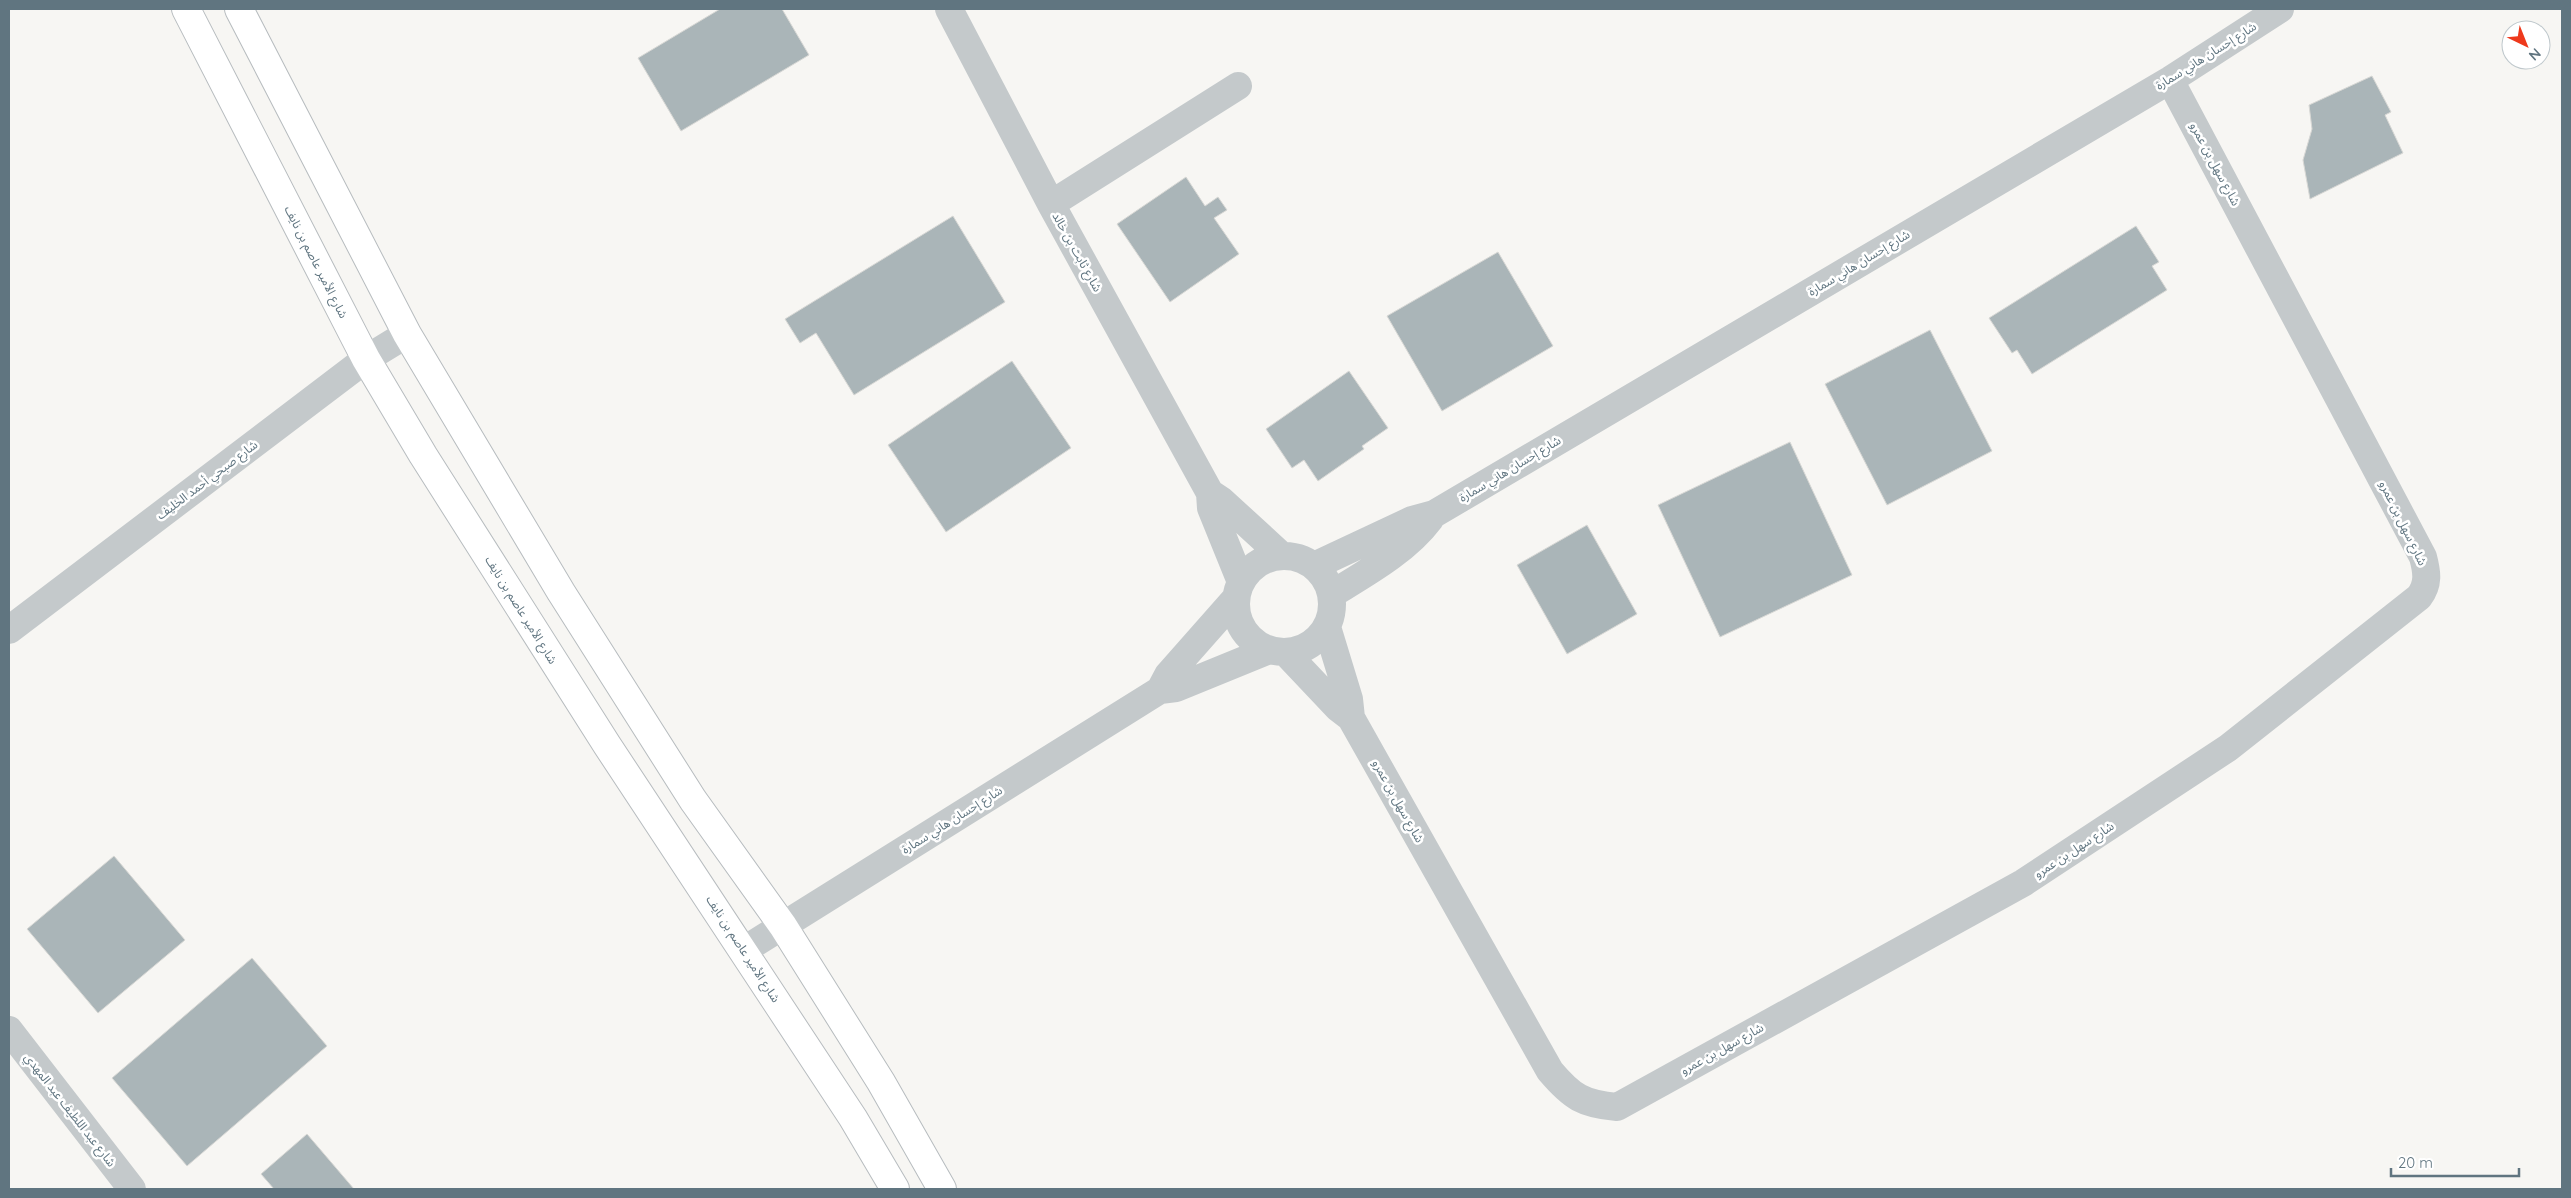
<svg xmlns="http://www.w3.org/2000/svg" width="2571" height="1198" font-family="Quicksand,'Noto Sans Arabic',sans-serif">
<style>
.building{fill:#aab5b8;stroke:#d8d8d5}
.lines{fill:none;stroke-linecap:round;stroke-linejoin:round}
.major-casing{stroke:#b7bcbf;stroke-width:30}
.minor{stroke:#c4c9cb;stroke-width:28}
.major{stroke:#fff;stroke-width:28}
.labels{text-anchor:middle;stroke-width:5;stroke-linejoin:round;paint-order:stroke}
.street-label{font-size:12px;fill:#607580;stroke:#fff}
</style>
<rect width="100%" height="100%" fill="#f7f6f3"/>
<path class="building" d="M720 9H782L809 55 681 131 638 58Z
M2372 76 2391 112 2385 115 2403 153 2310 199 2303 160 2312 129 2309 105Z
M1186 177 1205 206 1218 197 1227 210 1214 218 1239 254 1170 302 1117 224Z
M953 216 1005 302 854 395 816 333 800 343 785 319Z
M2136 226 2159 262 2152 266 2167 290 2032 374 2017 350 2012 353 1989 318Z
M1498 252 1553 346 1442 411 1387 316Z
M1930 330 1992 451 1887 505 1825 384Z
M1012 361 1071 448 946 532 888 445Z
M1349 371 1388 428 1362 446 1364 449 1318 481 1304 460 1292 468 1266 429Z
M1790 442 1852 575 1720 637 1658 505Z
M1587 525 1637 614 1567 654 1517 565Z
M114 856 185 940 98 1013 27 929Z
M252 958 327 1046 187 1166 112 1078Z
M307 1134 354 1189H274L261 1174Z"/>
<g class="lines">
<defs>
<path id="major" d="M186 9 366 359 423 455 607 745 853 1118 895 1189
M239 9 407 334 444 396 561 592 693 800 783 926 881 1082 942 1189"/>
</defs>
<use href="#major" class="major-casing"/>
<path class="minor" d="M949 9 1051 204 1210 493 1211 508 1241 582
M1051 204 1238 86
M1210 493 1222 501 1282 556
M1236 604a48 48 0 1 1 96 0a48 48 0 1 1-96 0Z
M1314 566 1412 520 1434 514 2170 80 2280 9
M1332 594C1366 573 1406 551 1430 519
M1327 627 1349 699 1351 718 1550 1071C1572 1097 1583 1104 1617 1107L2023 883 2228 748 2419 597C2429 584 2427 572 2423 557L2170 80
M9 630 366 359 407 334
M1286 653 1338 708 1351 718
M1160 690 1168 675 1236 598
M744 950 1160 690 1176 688 1269 650
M9 1030 132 1189"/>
<use href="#major" class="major"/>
</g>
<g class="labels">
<g class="street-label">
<text transform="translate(2206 56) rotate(-32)" y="4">شارع إحسان هاني سمارة</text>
<text transform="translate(2215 164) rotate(62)" y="4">شارع سهل بن عمرو</text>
<text transform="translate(1077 252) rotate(61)" y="4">شارع ثابت بن خالد</text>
<text transform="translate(316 262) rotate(63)" y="4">شارع الأمير عاصم بن نايف</text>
<text transform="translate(1859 263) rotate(-31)" y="4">شارع إحسان هاني سمارة</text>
<text transform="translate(1510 469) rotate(-31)" y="4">شارع إحسان هاني سمارة</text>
<text transform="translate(207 480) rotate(-37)" y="4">شارع صبحي أحمد الخليف</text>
<text transform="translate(2403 523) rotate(64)" y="4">شارع سهل بن عمرو</text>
<text transform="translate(521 610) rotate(58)" y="4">شارع الأمير عاصم بن نايف</text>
<text transform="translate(1398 801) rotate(61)" y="4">شارع سهل بن عمرو</text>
<text transform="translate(952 820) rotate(-32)" y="4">شارع إحسان هاني سمارة</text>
<text transform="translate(2074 850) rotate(-33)" y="4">شارع سهل بن عمرو</text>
<text transform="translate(743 949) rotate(57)" y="4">شارع الأمير عاصم بن نايف</text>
<text transform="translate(1722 1049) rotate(-29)" y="4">شارع سهل بن عمرو</text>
<text transform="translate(70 1110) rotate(52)" y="4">شارع عبد اللطيف عبد المهدي</text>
</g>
</g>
<rect width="2571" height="1198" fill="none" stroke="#607580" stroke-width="20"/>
<g transform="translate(2526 45) rotate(137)"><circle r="24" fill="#ffffff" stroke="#bfc8cc"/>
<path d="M0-4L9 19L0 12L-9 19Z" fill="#ee391c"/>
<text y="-8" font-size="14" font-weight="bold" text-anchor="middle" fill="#607580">N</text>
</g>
<path d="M2391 1168v8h128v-8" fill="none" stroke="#607580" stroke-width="2.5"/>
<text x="2398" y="1168" font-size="15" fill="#607580" stroke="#ffffff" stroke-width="4" paint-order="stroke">20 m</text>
</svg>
